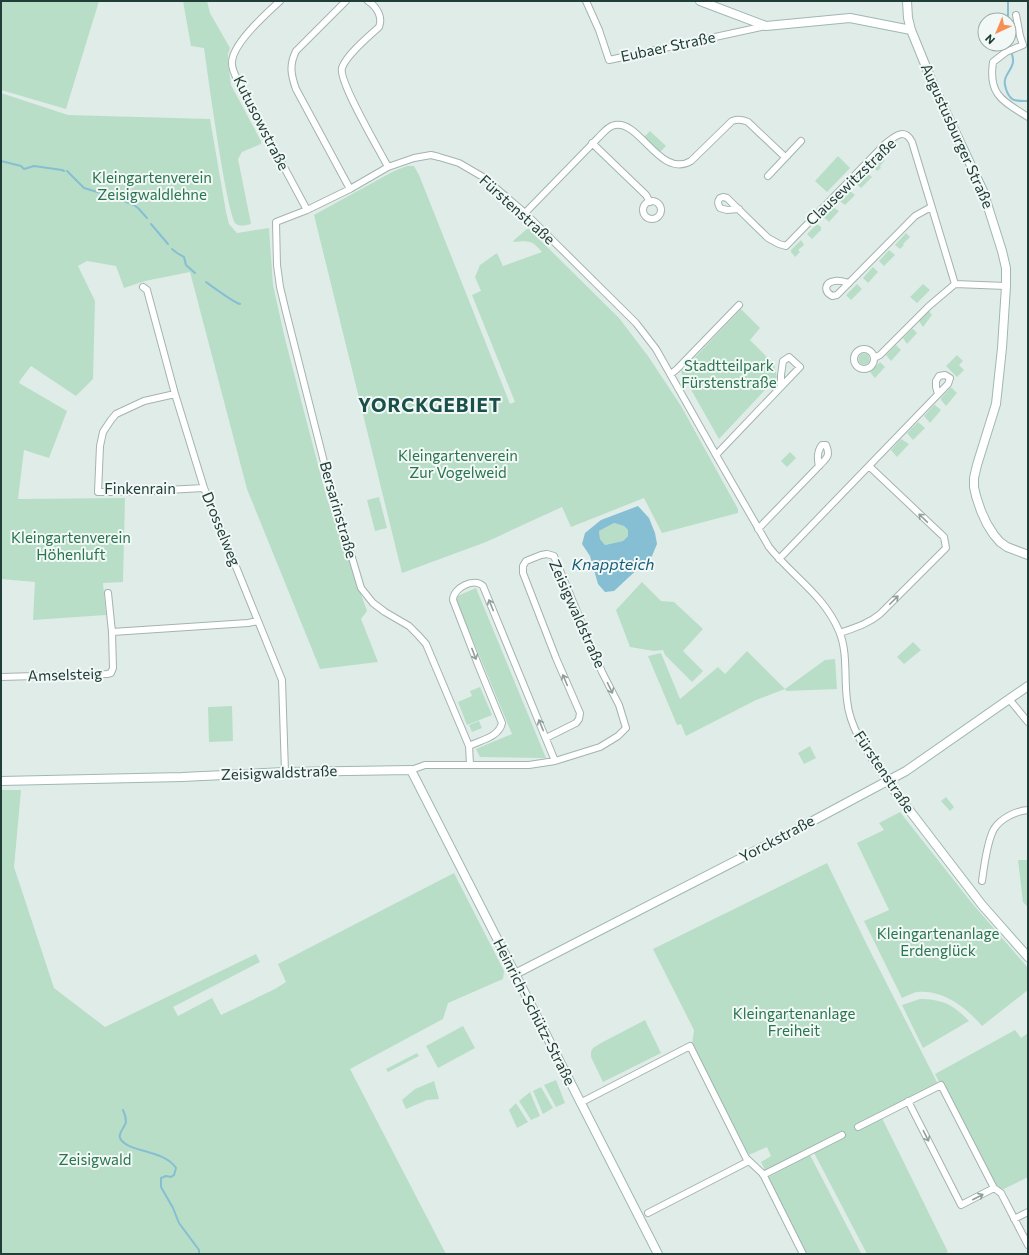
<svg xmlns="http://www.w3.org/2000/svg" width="1029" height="1255" font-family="Commissioner,sans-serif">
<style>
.green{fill:#b8dec7}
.water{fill:#86bed3;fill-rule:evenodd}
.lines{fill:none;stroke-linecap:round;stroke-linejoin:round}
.stream{stroke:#86bed3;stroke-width:2}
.street-casing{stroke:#a3b4b0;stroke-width:8}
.secondary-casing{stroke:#9eb8b2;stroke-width:10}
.street{stroke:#fff;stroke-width:6}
.secondary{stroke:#fff;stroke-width:8}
.oneway{stroke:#909e9c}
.labels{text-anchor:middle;stroke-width:4;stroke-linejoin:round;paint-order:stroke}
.street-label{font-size:15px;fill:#203d38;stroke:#f1f8f5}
.park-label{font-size:15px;fill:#29754f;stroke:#f1f8f5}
.water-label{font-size:16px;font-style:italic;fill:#185e7b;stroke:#f1f8f5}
.district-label{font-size:19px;font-weight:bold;letter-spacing:1px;fill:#1b4f49;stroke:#f1f8f5}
</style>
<rect width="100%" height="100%" fill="#e0ece8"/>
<path class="green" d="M1 1H99L66 109 1 90Z
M183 1H207L210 13 230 48 228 54V63L231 85 261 141V144L242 152 238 159 251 224C246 225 241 227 236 224 227 217 207 69 204 48L191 46Z
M1 93 68 115 210 119 226 212 229 224 237 233 269 228 273 285 285 339 327 499 367 611 361 619 378 662 320 669 247 489 190 272 145 281 124 288 116 266 87 261 78 266 95 301 93 379 76 396 31 366 21 379 19 383 67 411 49 458 24 450 18 499 125 498 123 582 103 583 106 615 33 620 35 582 1 579Z
M650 131 666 146 660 152 644 137Z
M883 155 885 158V160L880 166 881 168 877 171 872 166Z
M838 156 850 168 827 192 815 181Z
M407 166H414L419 175 510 404 515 402 472 295 481 291 475 277 480 265 497 253 503 266 542 252C533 241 529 240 514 242L513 241 528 228 619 318 648 356 681 406 738 509V513L662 533 644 498 571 527 562 507 486 542 402 573 314 215 394 171Z
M866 172 872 177 861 188 856 183Z
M849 190 855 195 845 205 840 201Z
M833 207 839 211 829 222 824 217Z
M817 224 821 227V230L812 239 807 234Z
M906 233 910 237 903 244 904 245 900 249 895 245Z
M801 240 804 245 798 250 800 252 795 257 791 252V250Z
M889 250 895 255 884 266 879 261Z
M873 267 878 272 868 283 863 278Z
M857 284 862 289 851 300 846 295Z
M923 284 930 290 917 303 910 297Z
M741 309 760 328 750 340 774 364 777 377 719 439 681 372Z
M929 311 932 315 923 327 919 321Z
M912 329H913L917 333 907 344 903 338Z
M896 345 901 350 891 361 886 355Z
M858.5 359a5.5 5.5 0 1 1 11 0a5.5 5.5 0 1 1-11 0Z
M957 355 963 361 959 365 964 370 957 377 946 366Z
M880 362 885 367 875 378 870 372Z
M950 388H952L957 393 946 406 941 400V398Z
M934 405H935L941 410 930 423 924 416Z
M918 422 925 428 913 440 907 433Z
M901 439 909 444 897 457 891 450Z
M790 452 796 458 787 467 781 461Z
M379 497 387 528 375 531 367 500Z
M614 523 624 526 628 530V536L623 541 605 545 600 539 599 531Z
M642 582 661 601 674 602 703 629 683 651 703 671 692 682 665 655 663 650 654 651 630 647 616 610Z
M476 588 546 758 480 757 476 749 512 734 455 597Z
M913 642 921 650 904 664 897 657Z
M747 651 785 689 825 660 835 659 837 689 786 691 785 689 756 700 686 736 681 724 677 725 648 656 661 653 680 699 718 667 725 674Z
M480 687 492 715 467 725 458 702 472 696 470 691Z
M232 706 233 741 209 742 208 707Z
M479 721 482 728 472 732 469 725Z
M810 746 816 758 804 764 798 753Z
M1 790H21L14 867 54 988 105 1027 256 954 260 962 173 1007 178 1016 212 998 221 1015 275 989 286 982 278 964 454 873 504 971 503 979 448 1003 443 1019 350 1069 446 1254H1Z
M946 797 954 807 950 811 941 801Z
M900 812 971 902 1028 968V990L982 1026C967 1008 943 989 917 992 912 993 907 996 902 998L864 921 889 910 857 843 884 830 879 823Z
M1018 860H1028V907L1023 902Z
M827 863 867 945 939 1086 881 1116 948 1252 944 1254H867L812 1149 766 1172 761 1162 771 1156 767 1147 749 1155 692 1044 694 1030 653 949Z
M920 999C942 999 954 1005 969 1021L923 1048 902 1005Z
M645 1020 661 1053 603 1082 591 1057V1052L593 1048 601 1043Z
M463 1026 475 1048 438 1068 426 1046Z
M1015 1030 1021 1038 1028 1033V1177L1004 1189 994 1188 935 1074Z
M417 1053 419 1056 388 1072 386 1069Z
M556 1080 565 1103 556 1107 544 1085Z
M434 1081 439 1099 427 1100 406 1109 402 1100 415 1089Z
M541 1087 553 1108 543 1114 533 1091Z
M530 1092 540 1116 531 1120 519 1101Z
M516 1103 528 1122 517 1128 509 1110Z
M810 1155 861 1253 858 1254H807L768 1177Z"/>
<path class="water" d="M638 506 649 518 655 533 657 544 652 556 629 577 614 591 605 592 598 584 590 556 582 544 585 533 601 520ZM614 523 624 526 628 530V536L623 541 605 545 600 539 599 531Z"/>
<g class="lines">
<path class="stream" d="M1008 1V20
M1009 44C1010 50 1014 56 1013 62 1012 69 1006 74 1005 80 1004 83 1005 85 1006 89 1010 102 1016 101 1028 101
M1 161 21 166 24 169 34 166 62 170 64 171
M67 171 84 188 114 197 134 205 138 208 147 218
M151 224 168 244
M172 249 177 253 184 257 186 265 195 273
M206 282C213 287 233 302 240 304
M123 1110C125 1114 126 1117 126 1122 125 1127 118 1133 120 1138 127 1153 164 1149 176 1168L174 1175 171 1177 166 1176 161 1178V1187L173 1208 179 1223 199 1250V1254"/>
<defs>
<path id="street" d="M280 1C266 14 233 43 232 62 231 69 237 79 240 85L307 210
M346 1 296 51C289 65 291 75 296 89L350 189
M368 1C377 7 383 17 379 27 369 36 346 55 342 68 338 81 380 151 388 167
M586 1 599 30 609 60 766 26
M1016 15 1020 36 1023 45
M1023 45 1006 52 993 62C988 95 1003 101 1028 117
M592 143 646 195 650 202
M768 176 801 141
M643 210a9 9 0 1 1 18 0a9 9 0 1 1-18 0Z
M739 209 727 210 720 208C718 204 717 202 720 198L723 197 727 198 768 238 779 244 786 246 884 145C893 138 904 126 912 142L955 284
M525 213 598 138C603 133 608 126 615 125 640 120 660 179 691 161L732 121C738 119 742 119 748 122L785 157
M849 283C845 282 840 280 835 281 825 282 823 291 832 296L837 295 915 216 931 207
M143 287 147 290 175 394 204 488 282 680 285 772
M854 359a10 10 0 1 1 20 0a10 10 0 1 1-20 0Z
M874 358 880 355 929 306 955 284 1006 286
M671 374 677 369 739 305
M175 394 144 401 116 414 111 420 103 432 100 446 98 492H128L204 488
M716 455 800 367 789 357 783 361 781 375V386
M758 529 819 466C826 458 831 457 826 445H822C817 451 817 458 819 466
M779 559 948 384 950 378 945 375 939 376 936 381V387L938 394
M108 593 112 632
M840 633C854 628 868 624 880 614L946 548 944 537 869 466
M1 677 107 674 111 673 113 668 112 632 248 623 258 621
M1009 699 1028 722
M469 746C481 740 499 737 502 723L479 667 453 600C453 588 474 577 483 586L555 761
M470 764 469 746 426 644 418 635 409 626 385 612 373 603 361 588 326 470 286 312 280 287 277 265 276 222 307 210 350 189 388 167 414 158 431 155 439 157 459 163 483 177 525 213 636 323 656 349 716 455 769 547C792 576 824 595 839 631 848 652 844 677 847 700 850 731 870 756 887 781
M411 770 425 765H529L555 761 600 747 618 736 626 728 619 705 602 672 554 556 547 554 541 555 526 561 523 566V573L556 658 580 713 579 719 576 723 546 738
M982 881C984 867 987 841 994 829 1001 818 1016 811 1028 810
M908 1101 961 1205 994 1188
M580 1103 690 1046 746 1158 763 1174 803 1254
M858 1127 941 1085 994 1188 1001 1193 1028 1245
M763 1175 842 1135
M648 1213 749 1161
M1014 1219 1028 1212"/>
<path id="secondary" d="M700 1 766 26 850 18 911 30
M907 1 908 18 911 30 935 89 983 191 1002 251 1006 268V286L1002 348 996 404 977 465 974 478V487L976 496 981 511 987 524 994 535 1000 542 1007 547 1028 555
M1 781 182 777 285 772 411 770 658 1254
M887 781 982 905 1028 957
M515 974 792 832 906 771 1028 686"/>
</defs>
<use href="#street" class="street-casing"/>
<use href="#secondary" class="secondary-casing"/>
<use href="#street" class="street"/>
<use href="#secondary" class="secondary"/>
</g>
<defs><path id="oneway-shaft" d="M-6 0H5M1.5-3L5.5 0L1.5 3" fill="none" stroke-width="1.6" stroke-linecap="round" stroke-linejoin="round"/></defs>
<g class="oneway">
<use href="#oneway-shaft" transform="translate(923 518) rotate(-136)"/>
<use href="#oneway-shaft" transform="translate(894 600) rotate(-45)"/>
<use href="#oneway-shaft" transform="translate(491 605) rotate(-112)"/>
<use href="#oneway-shaft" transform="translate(474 654) rotate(69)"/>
<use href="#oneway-shaft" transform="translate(565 680) rotate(-113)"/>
<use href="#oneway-shaft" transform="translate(610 688) rotate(64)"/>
<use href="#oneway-shaft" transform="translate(541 725) rotate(-112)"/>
<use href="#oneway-shaft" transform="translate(926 1136) rotate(63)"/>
<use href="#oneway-shaft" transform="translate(978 1197) rotate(-27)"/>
</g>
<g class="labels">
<g class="street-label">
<text transform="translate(668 47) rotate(-12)" y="5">Eubaer Straße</text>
<text transform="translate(261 123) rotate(63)" y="5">Kutusowstraße</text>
<text transform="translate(957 136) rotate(66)" y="5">Augustusburger Straße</text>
<text transform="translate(851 182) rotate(-44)" y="5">Clausewitzstraße</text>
<text transform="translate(517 210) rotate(42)" y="5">Fürstenstraße</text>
<text x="140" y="494">Finkenrain</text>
<text transform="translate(338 510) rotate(74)" y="5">Bersarinstraße</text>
<text transform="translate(221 529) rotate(68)" y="5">Drosselweg</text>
<text transform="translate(577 614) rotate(66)" y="5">Zeisigwaldstraße</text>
<text transform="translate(65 675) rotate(-2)" y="5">Amselsteig</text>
<text transform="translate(884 772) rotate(56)" y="5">Fürstenstraße</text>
<text transform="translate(279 773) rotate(-2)" y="5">Zeisigwaldstraße</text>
<text transform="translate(777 839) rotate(-28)" y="5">Yorckstraße</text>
<text transform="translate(534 1012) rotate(63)" y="5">Heinrich-Schütz-Straße</text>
</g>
<g class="park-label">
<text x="152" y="183">Kleingartenverein<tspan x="152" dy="17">Zeisigwaldlehne</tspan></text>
<text x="729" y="371">Stadtteilpark<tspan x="729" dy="17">Fürstenstraße</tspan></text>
<text x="458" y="461">Kleingartenverein<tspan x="458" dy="17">Zur Vogelweid</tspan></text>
<text x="71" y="543">Kleingartenverein<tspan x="71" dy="17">Höhenluft</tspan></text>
<text x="938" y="939">Kleingartenanlage<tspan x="938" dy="17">Erdenglück</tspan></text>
<text x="794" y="1019">Kleingartenanlage<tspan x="794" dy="17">Freiheit</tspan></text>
<text x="95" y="1165">Zeisigwald</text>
</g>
<g class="water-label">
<text x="613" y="570">Knappteich</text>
</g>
<g class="district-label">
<text x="430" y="412">YORCKGEBIET</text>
</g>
</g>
<rect width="1029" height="1255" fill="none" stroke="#203d38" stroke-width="4"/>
<g transform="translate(997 32) rotate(224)"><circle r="19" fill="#f1f8f5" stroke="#9dada9"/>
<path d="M0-3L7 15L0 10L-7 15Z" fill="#f78f53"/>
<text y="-6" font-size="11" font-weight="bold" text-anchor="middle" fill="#203d38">N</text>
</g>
</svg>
